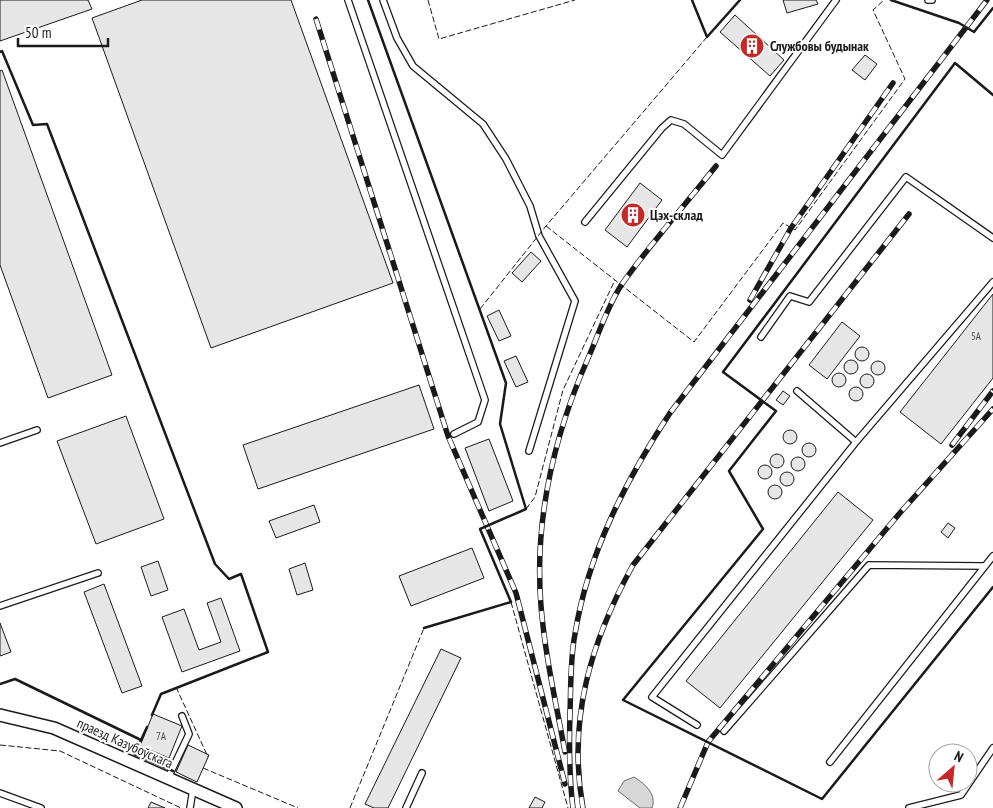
<svg xmlns="http://www.w3.org/2000/svg" width="993" height="808" font-family="'PT Sans Narrow',sans-serif">
<style>
.water{fill:#d7d7d7;stroke:#6a6a6a}
.building{fill:#e6e6e6;stroke:#1a1a1a}
.lines{fill:none;stroke-linecap:round;stroke-linejoin:round}
.lane-casing{stroke:#1a1a1a;stroke-width:8}
.street-casing{stroke:#1a1a1a;stroke-width:14}
.lane{stroke:#fff;stroke-width:5.5}
.street{stroke:#fff;stroke-width:11}
.rail-casing{stroke:#1a1a1a;stroke-width:5.5}
.rail{stroke:#fff;stroke-width:4;stroke-dasharray:11;stroke-linecap:butt}
.fence{stroke:#1a1a1a;stroke-width:1;stroke-dasharray:6 2.5;stroke-linecap:butt}
.wall{stroke:#1a1a1a;stroke-width:2.5}
.labels{text-anchor:middle;stroke-width:4;stroke-linejoin:round;paint-order:stroke}
.number-label{font-size:11px;fill:#4d4d4d}
.poi-label{font-size:14px;font-weight:bold;fill:#1a1a1a;stroke:#fff;text-anchor:start}
.street-label{font-size:14px;fill:#1a1a1a;stroke:#fff}
</style>
<rect width="100%" height="100%" fill="#fff"/>
<path class="water" d="M634 777C645 784 657 794 652 808H640L618 791 624 781Z"/>
<path class="building" d="M0 0H88L92 9 0 41Z
M142 0H291L393 283 211 348 92 18Z
M783 0H816L818 4 787 13Z
M735 15 784 60 770 76 720 32Z
M865 55 877 64 865 80 852 70Z
M2 70 112 375 48 398 0 265V71Z
M640 183 662 200 627 247 605 230Z
M531 252 541 261 522 282 512 273Z
M993 294V378L941 444 900 412Z
M499 310 511 336 499 341 487 316Z
M842 322 860 336 827 379 809 365Z
M855 354a7 7 0 1 1 14 0a7 7 0 1 1-14 0Z
M516 356 528 382 516 387 504 361Z
M844 367a7 7 0 1 1 14 0a7 7 0 1 1-14 0Z
M871 368a7 7 0 1 1 14 0a7 7 0 1 1-14 0Z
M832 380a7 7 0 1 1 14 0a7 7 0 1 1-14 0Z
M860 381a7 7 0 1 1 14 0a7 7 0 1 1-14 0Z
M419 385 434 429 258 489 243 445Z
M849 394a7 7 0 1 1 14 0a7 7 0 1 1-14 0Z
M783 391 790 396 783 405 776 400Z
M126 416 164 519 96 544 57 441Z
M783 437a7 7 0 1 1 14 0a7 7 0 1 1-14 0Z
M489 439 513 501 489 511 465 448Z
M802 450a7 7 0 1 1 14 0a7 7 0 1 1-14 0Z
M770 461a7 7 0 1 1 14 0a7 7 0 1 1-14 0Z
M791 464a7 7 0 1 1 14 0a7 7 0 1 1-14 0Z
M758 472a7 7 0 1 1 14 0a7 7 0 1 1-14 0Z
M780 479a7 7 0 1 1 14 0a7 7 0 1 1-14 0Z
M768 492a7 7 0 1 1 14 0a7 7 0 1 1-14 0Z
M838 492 873 520 720 708 686 681Z
M314 505 320 522 276 538 269 521Z
M948 523 955 528 948 538 941 532Z
M472 548 484 578 411 606 399 576Z
M158 561 168 590 151 596 141 567Z
M305 563 313 590 297 595 289 569Z
M104 584 142 686 122 693 84 592Z
M221 598 240 651 182 672 162 617 184 609 199 650 221 642 207 603Z
M0 623 11 652 0 656Z
M441 649 461 658 388 808H374L365 804Z
M153 714 182 726 169 758 140 746Z
M188 745 209 755 197 782 176 772Z
M535 797 545 802 542 808H529Z
M151 802 165 808H148Z"/>
<g class="lines">
<defs>
<path id="lane" d="M348 0 485 400 478 422 454 434
M383 0 397 38 413 66 483 124 506 159 530 206 539 236 575 301 529 451
M928 0H932
M585 222 662 128 671 120 684 124 722 155 836 0
M761 337 790 296 809 302 906 177 993 238
M797 391 856 442
M0 443 37 430
M0 606 98 573
M697 725 652 697 856 442 993 282
M724 731 869 565 983 566
M830 762 993 556
M168 778 189 734 182 716
M0 793 41 808
M190 808 193 789
M406 808 422 773
M909 808 961 795 993 748"/>
<path id="street" d="M0 715 54 728 236 808"/>
</defs>
<use href="#lane" class="lane-casing"/>
<use href="#street" class="street-casing"/>
<use href="#lane" class="lane"/>
<use href="#street" class="street"/>
<defs>
<path id="rail" d="M316 19 448 436 516 593 565 784
M750 300 791 228 893 83
M952 445 993 391
M565 752C556 703 545 655 541 606 534 520 554 435 589 356 599 333 608 305 622 284 651 243 685 205 716 166
M573 808C569 776 569 746 570 713 571 687 570 660 575 634 588 553 626 480 670 413L987 0
M583 808C567 720 591 641 633 565L909 214
M680 808 708 742 899 514 993 409"/>
</defs>
<use href="#rail" class="rail-casing"/>
<use href="#rail" class="rail"/>
<path class="fence" d="M428 0 439 39 575 0
M546 226 694 342 783 223 795 230 905 79 873 10 884 0
M480 309 546 226 707 37
M526 509 535 497 563 390 615 280
M511 602 568 808
M176 687 208 757
M0 745 60 751 181 808
M203 768 298 808
M350 808 424 628"/>
<path class="wall" d="M368 0 506 383 500 424 526 509 480 529 511 602 424 628
M692 0 707 37 740 0
M891 0 959 23 974 32 993 8
M0 52 2 51 33 125 47 124 215 564 229 579 241 574 268 652 161 694 152 715
M993 95 955 63 723 372 776 411 729 471 763 529 623 700 822 799 993 587
M0 684 15 679 141 740 134 754 173 771
M141 740 147 727"/>
</g>
<defs>
<symbol id="building-disc" viewBox="-11 -11 22 22"><circle r="9.5" fill="#c62828" stroke="#fff"/><path d="M-4-6H4V6H1V3H-1V6H-4ZM-2.5-4.3h1.7v1.8h-1.7ZM.8-4.3h1.7v1.8H.8ZM-2.5-1h1.7V.8h-1.7ZM.8-1h1.7V.8H.8Z" fill="#fff"/></symbol>
</defs>
<g fill-rule="evenodd">
<use href="#building-disc" x="738" y="32" width="28" height="28"/>
<use href="#building-disc" x="619" y="201" width="28" height="28"/>
</g>
<g class="labels">
<g class="number-label">
<text x="976" y="340">5А</text>
<text x="161" y="740">7А</text>
</g>
<g class="poi-label">
<text x="770" y="51">Службовы будынак</text>
<text x="650" y="220">Цэх-склад</text>
</g>
<g class="street-label">
<text transform="translate(125 743) rotate(24)" y="5">праезд Казубоўскага</text>
</g>
</g>
<g transform="translate(953 768) rotate(27)"><circle r="24" fill="#ffffff" stroke="#a3a3a3"/>
<path d="M0-4L9 19L0 12L-9 19Z" fill="#c62828"/>
<text y="-8" font-size="14" font-weight="bold" text-anchor="middle" fill="#1a1a1a">N</text>
</g>
<path d="M18 38v8h90v-8" fill="none" stroke="#1a1a1a" stroke-width="2.5"/>
<text x="25" y="38" font-size="15" fill="#1a1a1a" stroke="#ffffff" stroke-width="4" paint-order="stroke">50 m</text>
</svg>
